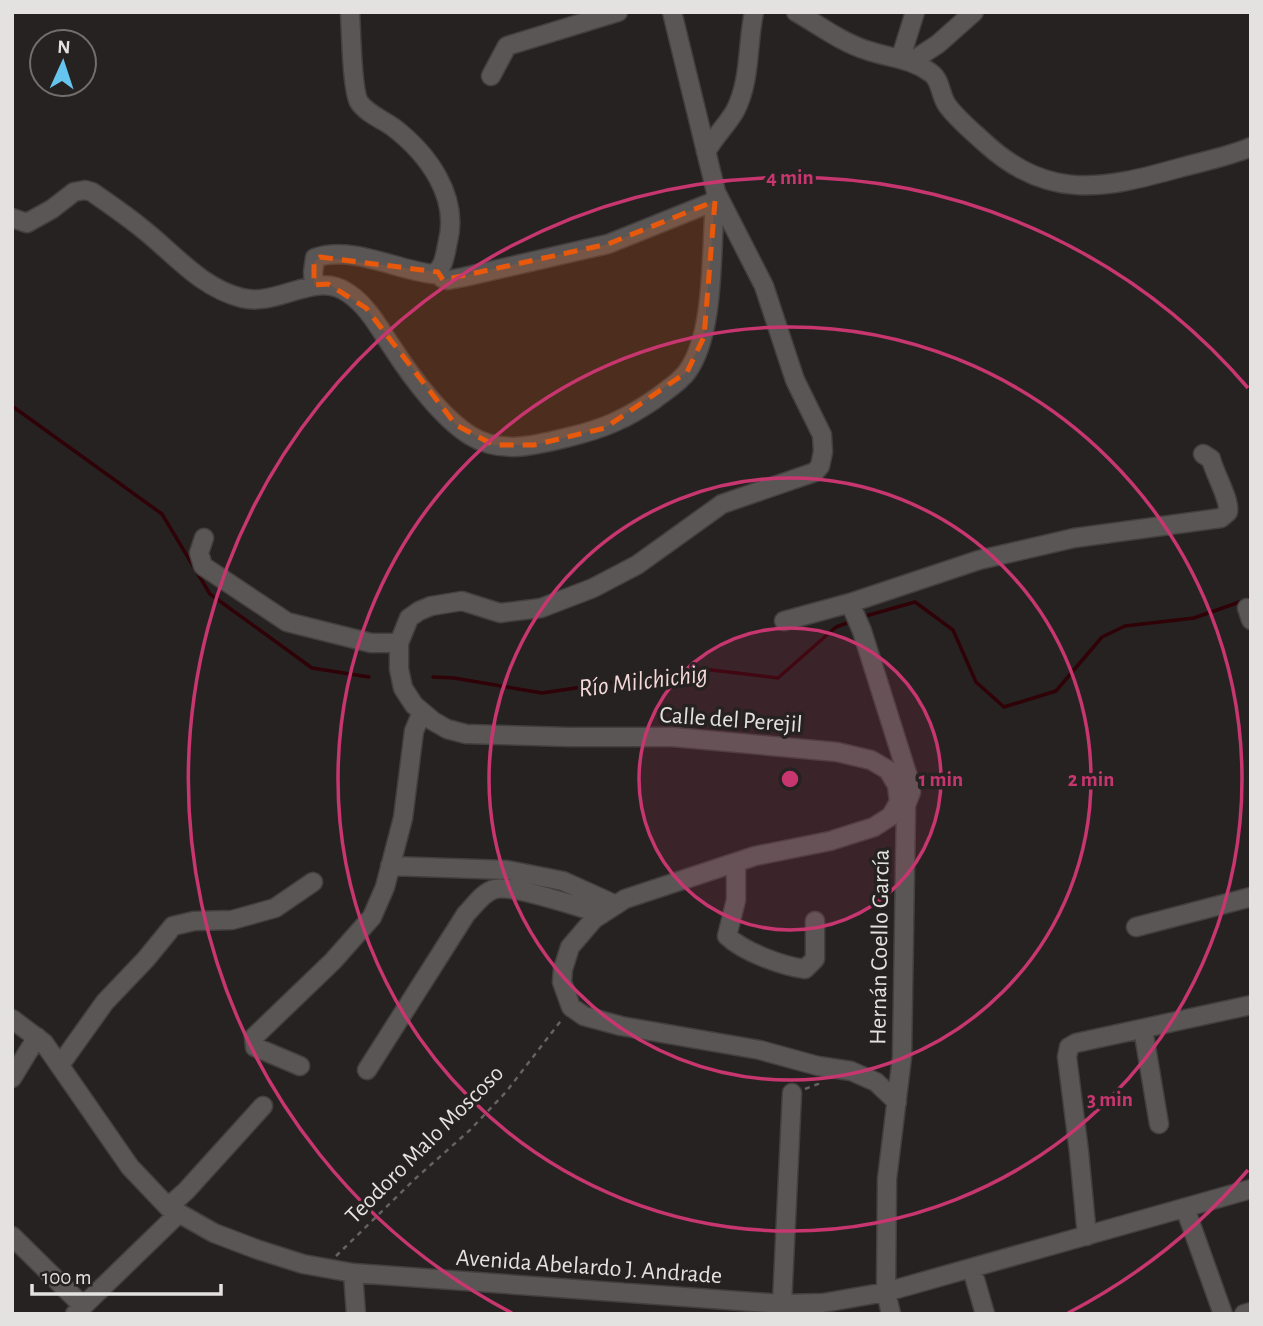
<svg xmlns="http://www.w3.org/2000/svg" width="1263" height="1326" font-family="'Alegreya Sans',sans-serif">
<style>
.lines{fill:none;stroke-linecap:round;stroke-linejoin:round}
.stream{stroke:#2f0207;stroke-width:3.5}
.minor-casing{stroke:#433f3f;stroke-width:21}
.path{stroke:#666262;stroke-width:2.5;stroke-dasharray:5 5;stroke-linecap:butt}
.minor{stroke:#5b5656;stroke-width:18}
.marked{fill:#e8590c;fill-opacity:0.2;stroke:#e8590c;stroke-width:5;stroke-dasharray:14 9;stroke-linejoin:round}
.ring{fill:none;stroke:#c7366f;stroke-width:3.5}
.labels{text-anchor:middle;stroke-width:7;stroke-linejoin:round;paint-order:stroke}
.street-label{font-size:24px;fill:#e4e1e1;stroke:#272222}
.water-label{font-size:26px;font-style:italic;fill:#f4d9d8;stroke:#272222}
.centre{fill:#c7366f;stroke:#272222;stroke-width:3.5}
.ring-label{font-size:21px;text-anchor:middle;font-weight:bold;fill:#c7366f;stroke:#272222;stroke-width:7;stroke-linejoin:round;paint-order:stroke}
</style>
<rect width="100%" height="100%" fill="#272222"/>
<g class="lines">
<path class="stream" d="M12 406 162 514 210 594 312 668 369 677
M862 617 915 602 953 630 976 682 1004 707 1056 691 1102 637 1125 626 1194 618 1251 598
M433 677 454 678 542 693 703 669 778 678 836 627 852 621"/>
<defs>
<path id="minor" d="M672 12 716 192 764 286 795 380 822 435 823 452 820 466 815 472 722 504 637 565 593 588 541 608 500 613 462 601 431 606 419 611 409 618 399 643V669L403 688 414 705 433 721 447 729 466 734 569 737H673L837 752 871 760 888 770 897 785 899 802 891 816 874 827 830 841 755 856 625 899 594 919 570 947 563 969 562 982 571 1007 584 1016 621 1026 760 1050 818 1066 851 1071 876 1082 897 1102
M796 12C819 25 841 42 866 50 889 58 911 58 931 73 941 80 940 95 947 105 957 119 972 131 985 143 1048 201 1104 189 1179 168 1204 161 1227 157 1251 147
M901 57 915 12
M912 61 938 44 974 12
M491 76 507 46 618 12
M706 152C714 137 727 125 735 111 751 80 747 45 754 12
M12 218 27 223 52 209 74 192 85 190 92 192C108 203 124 214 139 226 173 252 199 287 242 298 279 307 315 270 348 293 369 307 380 330 394 350 412 378 443 419 471 436 502 455 537 445 569 437 603 429 626 419 655 399 665 391 679 383 687 372 717 331 710 242 716 192
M438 272 442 278 448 280 464 277 608 244 715 201
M314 285 313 272 315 258C352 245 396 270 433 274 445 268 445 253 448 241 459 196 428 154 393 127 383 120 366 113 359 102 352 90 351 29 350 12
M204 538 199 553 203 566 287 622 371 643H399
M850 603 862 631 910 783 911 792 906 805 902 1057 887 1179 886 1292 891 1314
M1247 608 1251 620
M784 621 850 603 979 560 1074 538 1221 518 1228 512C1230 499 1215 475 1211 459L1203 454
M736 863V900L727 936C744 952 782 966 805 969L815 959V921
M390 866 507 870 563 881 616 905
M1136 927 1251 897
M12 1019 44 1043 130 1167 168 1207 214 1233 256 1249 303 1264 353 1273 782 1304 823 1303 886 1292 1251 1189
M1143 1029 1159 1124
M60 1065 105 1002 146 959 173 926 194 921 232 920 275 908 313 882
M300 1066 255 1047 254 1037 333 961 372 917 385 887 403 818 414 731 422 712
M367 1070 466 914C474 906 483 892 495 889 512 884 582 908 602 914
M12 1078 37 1037
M168 1207 186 1191 263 1106
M1185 1208 1223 1314
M12 1236 82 1305
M1087 1236 1079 1152 1067 1057 1069 1047 1076 1043 1251 1005
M972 1269 985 1314
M353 1273 356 1314
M782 1304 792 1093
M75 1314 178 1214
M1244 1314 1251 1312"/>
</defs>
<use href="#minor" class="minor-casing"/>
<path class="path" d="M805 1089 818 1084V1080
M336 1256 416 1178 470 1130 506 1092 563 1018"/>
<use href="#minor" class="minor"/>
</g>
<path class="marked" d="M715 201 704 337 687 372 605 428 534 445H494L456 425 366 308 328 284 314 285V262L320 257 438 272 443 280 608 244Z"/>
<circle cx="790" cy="779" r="151" fill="#c7366f" fill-opacity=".12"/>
<g class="ring">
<circle cx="790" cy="779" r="151"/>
<circle cx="790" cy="779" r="301"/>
<circle cx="790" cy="779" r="452"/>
<path d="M1248 1170A602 602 0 0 1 1068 1313M512 1313A602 602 0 1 1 1248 388"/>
</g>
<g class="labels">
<g class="street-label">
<text transform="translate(731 719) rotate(4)" y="8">Calle del Perejil</text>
<text transform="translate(879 947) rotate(-89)" y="8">Hernán Coello García</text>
<text transform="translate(424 1144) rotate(-45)" y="8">Teodoro Malo Moscoso</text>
<text transform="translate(589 1266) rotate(4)" y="8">Avenida Abelardo J. Andrade</text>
</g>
<g class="water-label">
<text transform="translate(643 680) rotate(-7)" y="9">Río Milchichig</text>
</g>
</g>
<circle cx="790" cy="779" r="10" class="centre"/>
<g class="ring-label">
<text x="790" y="184">4 min</text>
<text x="941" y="786">1 min</text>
<text x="1091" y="786">2 min</text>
<text x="1110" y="1106">3 min</text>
</g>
<rect width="1263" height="1326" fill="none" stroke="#e4e1e1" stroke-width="28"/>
<g transform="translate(63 63) rotate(3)"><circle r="33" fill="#272222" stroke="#736e6e" stroke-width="2"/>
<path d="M0-5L12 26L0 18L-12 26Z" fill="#65c5ee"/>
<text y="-10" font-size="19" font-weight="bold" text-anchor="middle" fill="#e4e1e1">N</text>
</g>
<path d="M32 1284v10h189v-10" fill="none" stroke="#e4e1e1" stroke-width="3.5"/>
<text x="42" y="1284" font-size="21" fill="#e4e1e1" stroke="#272222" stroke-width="5" paint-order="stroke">100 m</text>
</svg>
